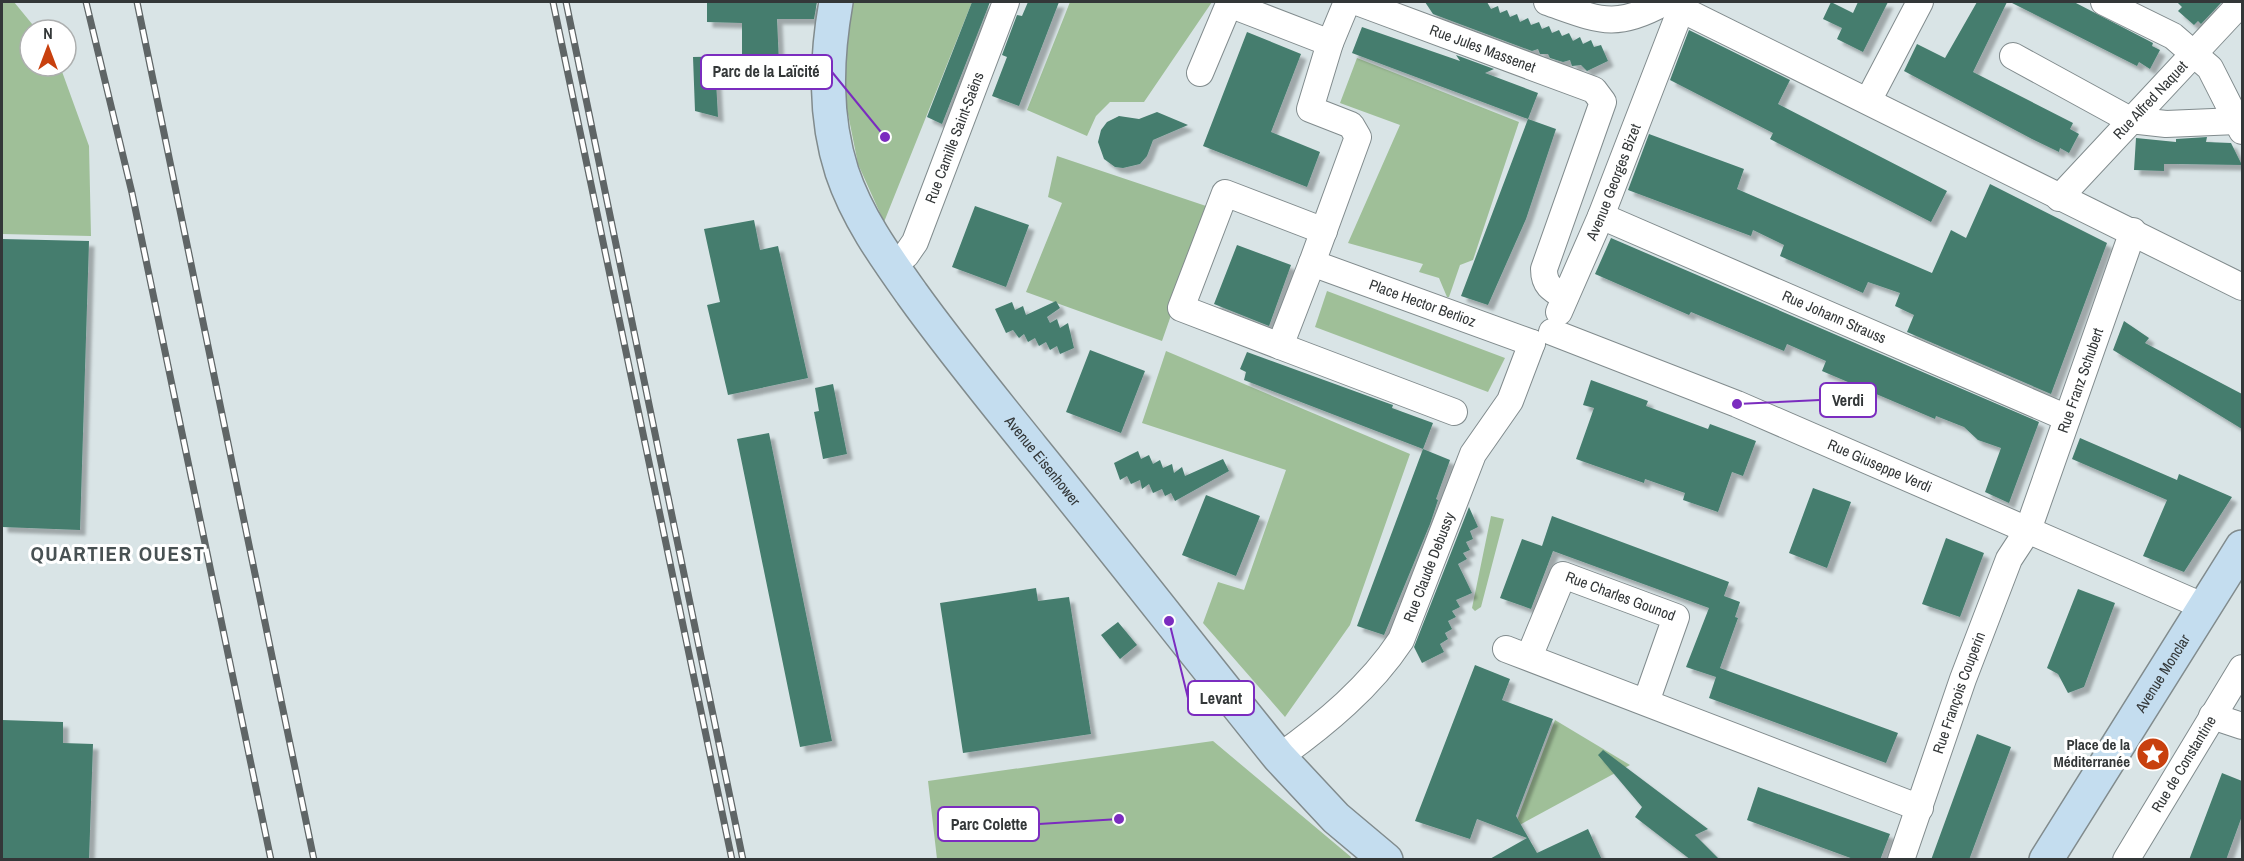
<svg xmlns="http://www.w3.org/2000/svg" width="2244" height="861" font-family="'Archivo Narrow',sans-serif">
<style>
.green{fill:#9fbf98}
.forest{fill:#9cbc96}
.building{fill:#457d6e;filter:url(#shadow)}
.lines{fill:none;stroke-linecap:round;stroke-linejoin:round}
.street-casing{stroke:#818b8d;stroke-width:28}
.secondary-casing{stroke:#818b8d;stroke-width:36}
.street{stroke:#fff;stroke-width:26}
.secondary{stroke:#c4ddef;stroke-width:33}
.rail-casing{stroke:#5f6566;stroke-width:7}
.rail{stroke:#fff;stroke-width:4.5;stroke-dasharray:14;stroke-linecap:butt}
.labels{text-anchor:middle;stroke-width:6;stroke-linejoin:round;paint-order:stroke}
.street-label{font-size:15px;fill:#333738;stroke:#fff}
.poi-label{font-size:15px;font-weight:bold;fill:#333738;stroke:#fff;text-anchor:end}
.district-label{font-size:21px;font-weight:bold;letter-spacing:1.5px;fill:#485153;stroke:#fff}
.leader{fill:none;stroke:#7b2cbf;stroke-width:2}
.callout-dot{fill:#7b2cbf;stroke:#fff;stroke-width:2}
.callout{fill:#fff;stroke:#7b2cbf;stroke-width:2}
.callout-label{font-size:16px;text-anchor:middle;font-weight:bold;fill:#333738}
</style>
<defs>
<filter id="shadow"><feDropShadow dx="5.5" dy="5.5" stdDeviation="1.5" flood-color="#0004"/></filter>
</defs>
<rect width="100%" height="100%" fill="#d9e4e6"/>
<path class="green" d="M2 2H14L37 30H30V66H60L89 146 91 236 2 234Z
M852 2H972L884 222 858 164 847 109 844 56Z
M1070 2H1212L1144 102H1110L1096 116 1087 136 1027 110Z
M1357 58 1519 122 1473 260 1460 265 1449 297H1447L1439 278 1419 272 1423 264 1348 243 1400 125 1340 103Z
M1327 291 1505 358 1488 392 1315 327Z
M1166 351 1410 454 1350 625 1285 717 1203 623 1218 582 1244 590 1286 470 1142 423Z
M1491 516 1504 519 1481 607 1475 611 1472 608Z
M1555 720 1630 765 1514 828Z
M1213 741 1351 857 1350 859H937L928 781Z"/>
<path class="forest" d="M1057 156 1209 207 1162 341 1026 292 1062 203 1048 197Z"/>
<path class="building" d="M707 2H817L814 19H777L779 63H787V82L716 81 718 117 695 111 693 57 742 56V23L707 22Z
M972 2H990L942 124 927 117Z
M1028 2H1059L1019 106 992 96 1007 57 1002 55 1017 15 1022 16Z
M1425 2H1487L1491 9 1498 6 1500 13 1507 10 1510 17 1517 14 1520 22 1528 18 1531 25 1539 22 1542 29 1549 26 1552 33 1559 30 1562 36 1569 33 1573 41 1580 37 1583 44 1591 40 1594 47 1601 45 1608 61 1587 71 1581 65 1572 66 1570 60 1563 62 1550 58 1548 54H1540L1538 49 1532 51 1433 14Z
M1831 2 1853 13 1858 2H1888L1863 52 1837 39 1842 28 1823 19Z
M1977 2H2007L1973 72 2073 123 2070 129 2079 134 2069 153 2060 148 2059 152 2032 139 1904 71 1917 44 1945 58Z
M2010 2H2074L2153 43 2152 46 2160 50 2150 69 2139 62 2137 66Z
M2177 2H2222L2201 24 2198 21 2194 25 2178 11 2182 7Z
M1362 27 1460 61 1456 55 1494 69 1485 73 1538 93 1528 119 1352 53Z
M1689 30 1790 80 1778 104 1947 191 1931 222 1770 139 1773 133 1670 80Z
M1247 32 1301 54 1271 132 1320 152 1307 187 1203 146Z
M1157 112 1188 125 1153 140 1147 156 1140 164 1123 168 1115 167 1104 159 1098 142 1101 130 1107 122 1119 116 1139 119Z
M1528 119 1556 129 1526 219 1488 305 1461 296Z
M1649 134 1744 169 1737 189 1932 273 1951 230 1966 238 1990 184 2107 243 2051 394 1907 332 1914 315 1895 306 1900 293 1868 282 1863 293 1780 256 1784 245 1753 230 1751 236 1628 190Z
M2207 137 2206 142 2231 143 2242 165 2176 164H2164V171L2134 170 2136 138 2176 142V139Z
M975 206 1029 225 1006 287 952 267Z
M754 220 760 250 778 246 808 378 728 395 707 305 720 302 704 229Z
M1611 238 2039 422 2009 503 1985 492 2001 448 1978 440 1964 427 1936 416 1935 419 1822 371 1826 361 1787 344 1784 351 1691 312 1689 315 1595 274Z
M2 239 89 241 80 530 2 527Z
M1237 245 1291 265 1269 326 1214 304Z
M1056 301 1060 308 1047 317 1050 323 1057 319 1060 328 1068 323 1074 348 1060 354 1057 346 1050 350 1046 342 1039 346 1035 338 1028 342 1024 334 1019 338 1013 330 1006 333 995 309 1012 302 1015 310 1023 306 1026 315Z
M2124 321 2149 338 2145 343 2242 394V429L2113 350Z
M1090 350 1145 371 1121 433 1066 412Z
M1247 352 1390 404 1393 405 1392 408 1433 423 1423 449 1244 380 1246 372 1240 369Z
M1591 380 1648 401 1646 406 1708 429 1710 424 1756 441 1743 476 1732 472 1718 512 1683 500 1685 493 1645 479 1644 483 1576 459 1594 408 1583 405Z
M833 384 847 454 823 459 814 412 819 411 815 388Z
M769 433 832 741 800 747 737 439Z
M2080 438 2177 480 2179 474 2232 497 2184 572 2143 556 2167 500 2072 459Z
M1423 449 1450 460 1436 499 1438 500 1430 524 1384 635 1357 626Z
M1138 451 1141 459 1149 455 1153 464 1160 460 1163 468 1172 464 1174 473 1182 467 1185 476 1223 459 1229 471 1175 501 1171 493 1165 496 1162 489 1153 493 1149 484 1142 489 1140 480 1131 484 1127 476 1120 480 1114 463Z
M1813 488 1851 502 1827 568 1789 553Z
M1206 495 1260 516 1236 576 1182 555Z
M1469 507 1478 527 1470 531 1473 539 1466 542 1470 550 1463 553 1467 559 1458 564 1472 593 1456 600 1460 607 1452 611 1456 617 1448 621 1452 629 1445 633 1448 639 1440 644 1444 652 1422 663 1414 647Z
M1552 516 1729 582 1724 596 1740 602 1735 617 1738 618 1720 668 1898 733 1886 763 1709 698 1716 677 1686 667 1709 608 1553 551 1531 609 1500 598 1522 539 1542 546Z
M1946 538 1984 553 1960 617 1922 604Z
M1036 588 1038 601 1069 597 1091 734 963 753 940 603Z
M2078 589 2115 603 2084 687 2068 693 2058 674 2047 668Z
M1118 622 1137 645 1120 659 1101 635Z
M1475 665 1510 679 1502 700 1553 719 1516 816 1537 853 1588 829 1602 860H1488L1527 838 1477 819 1470 839 1415 821Z
M2 720 63 722V743L93 744 89 860H2Z
M1977 734 2011 747 1969 860H1931Z
M1603 750 1708 829 1695 835 1720 860H1691L1635 817 1642 807 1598 755Z
M2222 773 2242 781V816L2226 860H2189Z
M1758 787 1890 834 1880 860H1856L1747 820Z"/>
<g class="lines">
<defs>
<g id="street">
<path id="s1" d="M1347 2 1330 43 1310 109 1351 125 1358 137 1312 263 1532 343"/>
<path id="s2" d="M1357 2 1594 90 1603 102 1544 269C1544 285 1551 289 1565 297"/>
<path d="M1547 2C1599 20 1615 30 1665 2"/>
<path d="M1671 2 1681 9 2242 287"/>
<path d="M2104 2 2173 36 2210 68 2242 131"/>
<path d="M2013 56 2130 120 2166 124 2237 121"/>
<path d="M1200 73 1229 4 1330 43"/>
<path d="M1868 101 1920 2"/>
<path id="s3" d="M2059 198 2242 2"/>
<path id="s4" d="M1601 216 2067 418"/>
<path d="M1312 263 1280 346 1181 308 1225 193 1324 231"/>
<path id="s5" d="M891 266 906 255 915 242 1006 2"/>
<path id="s6" d="M1559 312 1601 216 1681 9"/>
<path id="s7" d="M1552 332 1737 404 2205 607"/>
<path d="M1280 346 1454 412"/>
<path d="M1506 649 1920 808"/>
<path id="s8" d="M1529 657 1563 575 1676 617 1646 702"/>
<path d="M2212 716 2242 726"/>
<path id="s9" d="M1279 757C1325 724 1370 687 1401 640L1473 454 1510 401 1532 343"/>
<path id="s10" d="M1901 860 1963 679 2009 559 2028 530 2133 231"/>
<path id="s11" d="M2126 860 2242 668"/>
</g>
<g id="secondary">
<path id="s12" d="M836 2C826 59 824 116 842 172 857 217 885 256 912 294 950 347 991 397 1032 448 1115 550 1196 654 1279 757L1336 818 1386 860"/>
<path id="s13" d="M2046 860 2242 547"/>
</g>
</defs>
<use href="#street" class="street-casing"/>
<use href="#secondary" class="secondary-casing"/>
<use href="#street" class="street"/>
<use href="#secondary" class="secondary"/>
<defs>
<path id="rail" d="M86 2 132 193 271 860
M137 2 314 860
M553 2 732 860
M566 2 743 860"/>
</defs>
<use href="#rail" class="rail-casing"/>
<use href="#rail" class="rail"/>
</g>
<defs>
<symbol id="sight-disc" viewBox="-11 -11 22 22"><circle r="9.5" fill="#c8400e" stroke="#fff"/><path d="M0-6L1.8-2.2L6-1.7L2.9 1.2L3.7 5.4L0 3.3L-3.7 5.4L-2.9 1.2L-6-1.7L-1.8-2.2Z" fill="#fff"/></symbol>
</defs>
<g fill-rule="evenodd">
<use href="#sight-disc" x="2134" y="735" width="38" height="38"/>
</g>
<g class="labels">
<g class="street-label">
<text dy="5" stroke="none"><textPath href="#s2" startOffset="134">Rue Jules Massenet</textPath></text>
<text dy="5" stroke="none"><textPath href="#s3" startOffset="134">Rue Alfred Naquet</textPath></text>
<text dy="5" stroke="none"><textPath href="#s5" startOffset="146">Rue Camille Saint-Saëns</textPath></text>
<text dy="5" stroke="none"><textPath href="#s6" startOffset="141">Avenue Georges Bizet</textPath></text>
<text dy="5" stroke="none"><textPath href="#s1" startOffset="423">Place Hector Berlioz</textPath></text>
<text dy="5" stroke="none"><textPath href="#s4" startOffset="254">Rue Johann Strauss</textPath></text>
<text dy="5" stroke="none"><textPath href="#s10" startOffset="513">Rue Franz Schubert</textPath></text>
<text dy="5" stroke="none"><textPath href="#s12" startOffset="525">Avenue Eisenhower</textPath></text>
<text dy="5" stroke="none"><textPath href="#s7" startOffset="354">Rue Giuseppe Verdi</textPath></text>
<text dy="5" stroke="none"><textPath href="#s9" startOffset="248">Rue Claude Debussy</textPath></text>
<text dy="5" stroke="none"><textPath href="#s8" startOffset="150">Rue Charles Gounod</textPath></text>
<text dy="5" stroke="none"><textPath href="#s13" startOffset="220">Avenue Monclar</textPath></text>
<text dy="5" stroke="none"><textPath href="#s10" startOffset="177">Rue François Couperin</textPath></text>
<text dy="5" stroke="none"><textPath href="#s11" startOffset="112">Rue de Constantine</textPath></text>
</g>
<g class="poi-label">
<text x="2130" y="750">Place de la<tspan x="2130" dy="17">Méditerranée</tspan></text>
</g>
<g class="district-label">
<text x="118" y="561">QUARTIER OUEST</text>
</g>
</g>
<path class="leader" d="M885 137L832 72M1737 404L1820 400M1169 621L1188 698M1119 819L1039 824"/>
<g class="callout-dot">
<circle cx="885" cy="137" r="6"/>
<circle cx="1737" cy="404" r="6"/>
<circle cx="1169" cy="621" r="6"/>
<circle cx="1119" cy="819" r="6"/>
</g>
<g class="callout">
<rect x="701" y="55" width="131" height="34" rx="6"/>
<rect x="1820" y="383" width="56" height="34" rx="6"/>
<rect x="1188" y="681" width="66" height="34" rx="6"/>
<rect x="938" y="807" width="101" height="34" rx="6"/>
</g>
<g class="callout-label">
<text x="766" y="77">Parc de la Laïcité</text>
<text x="1848" y="406">Verdi</text>
<text x="1221" y="704">Levant</text>
<text x="989" y="830">Parc Colette</text>
</g>
<rect width="2244" height="861" fill="none" stroke="#333738" stroke-width="6"/>
<g transform="translate(48 48)"><circle r="28" fill="#ffffff" stroke="#adafaf" stroke-width="1.5"/>
<path d="M0-4.5L10 22L0 15L-10 22Z" fill="#c8400e"/>
<text y="-9" font-size="16" font-weight="bold" text-anchor="middle" fill="#333738">N</text>
</g>
</svg>
